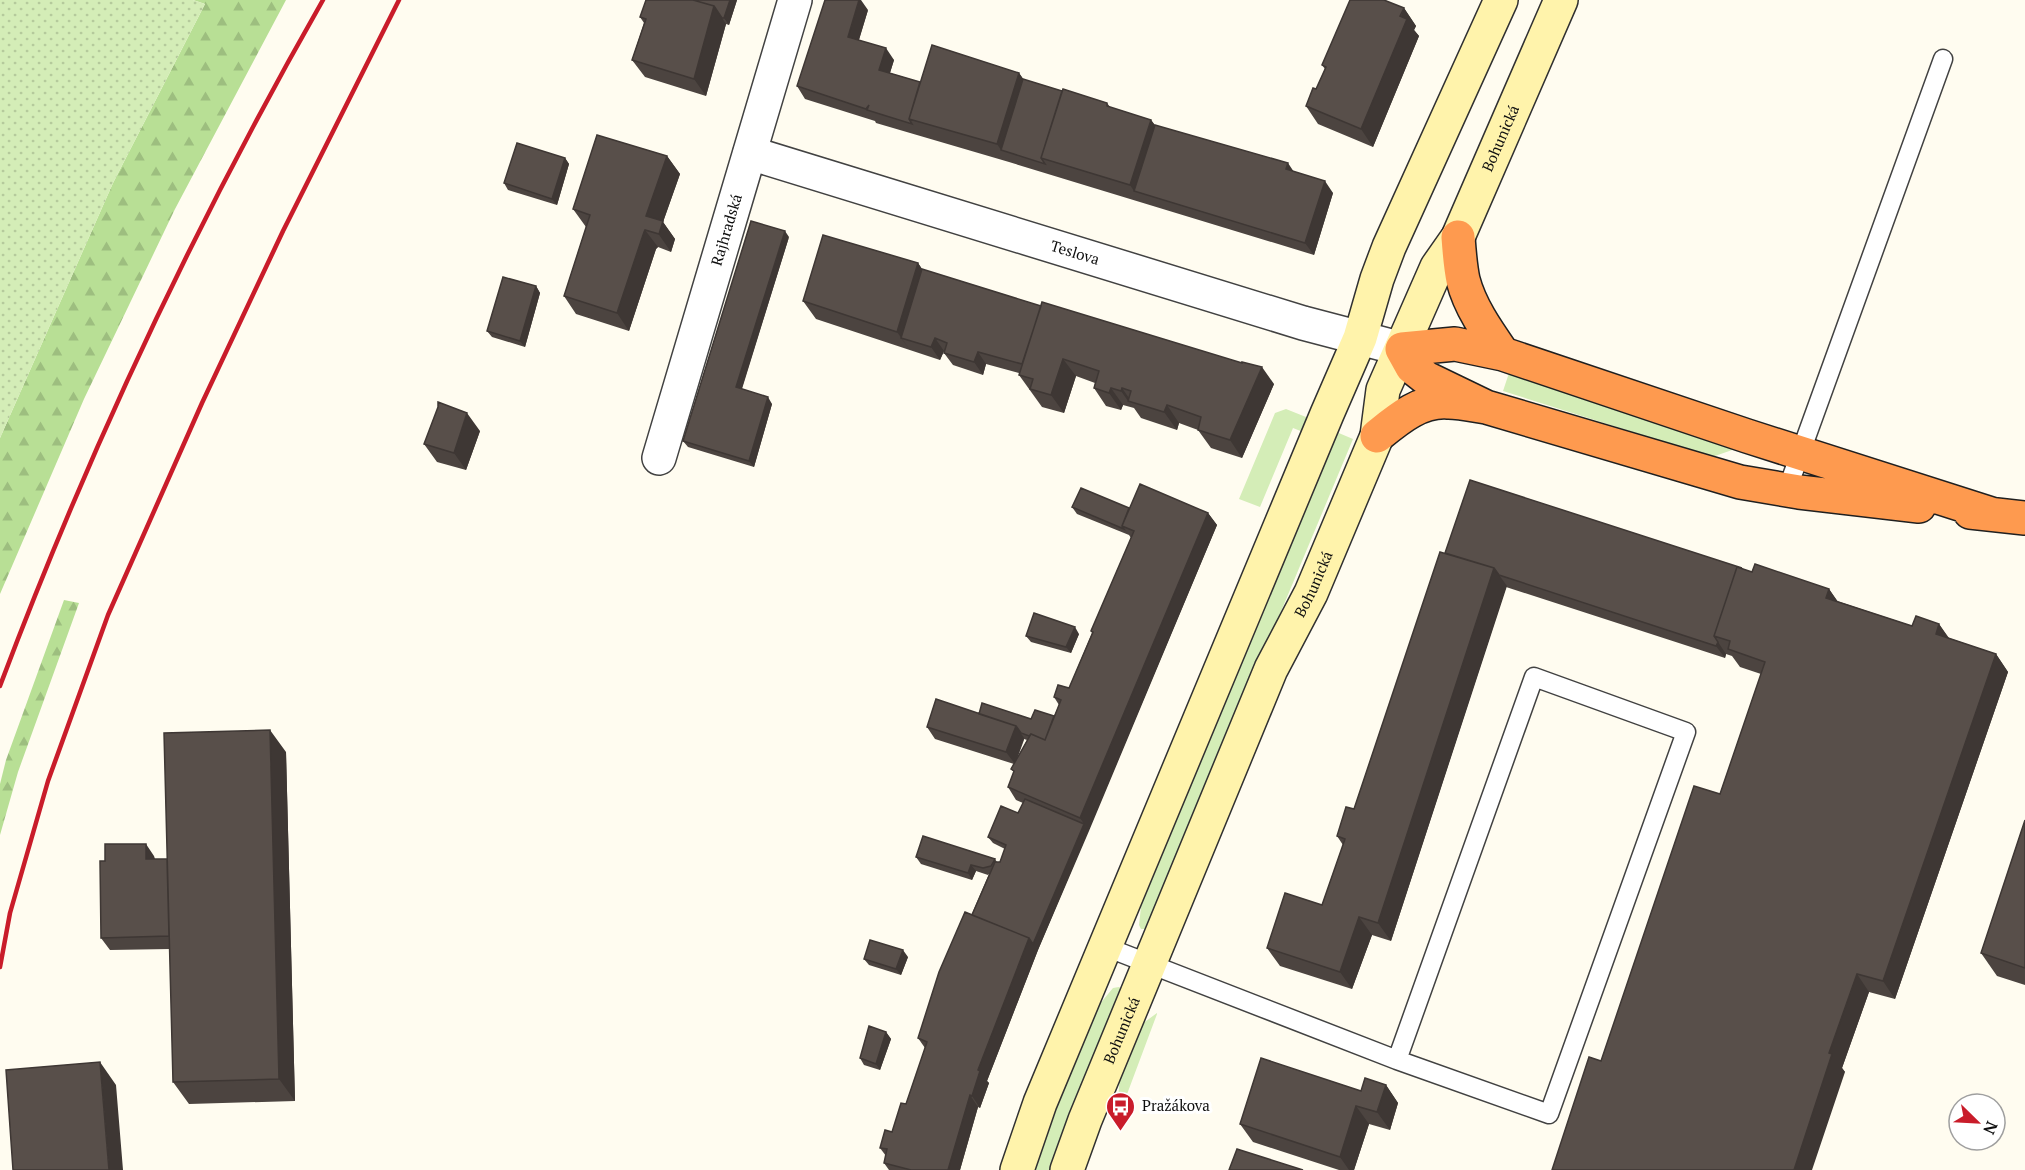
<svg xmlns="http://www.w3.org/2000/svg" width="2025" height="1170" font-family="'PT Serif',serif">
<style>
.grass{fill:#d4edb7}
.forest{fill:url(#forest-firs)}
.garden{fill:url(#garden-dots)}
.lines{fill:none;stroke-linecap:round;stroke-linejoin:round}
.lane-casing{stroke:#424242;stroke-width:21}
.street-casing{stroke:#424242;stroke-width:36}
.secondary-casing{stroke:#313131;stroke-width:36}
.highway-casing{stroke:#202020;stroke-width:36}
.lane{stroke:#fff;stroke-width:18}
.street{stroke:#fff;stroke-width:33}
.secondary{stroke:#fff3ab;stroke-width:33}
.highway{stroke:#fe9a4f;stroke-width:33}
.rail{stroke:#c91c2a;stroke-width:4.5}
.wall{fill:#4c4440;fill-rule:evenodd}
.shaded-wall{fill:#3e3734}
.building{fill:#584f4a;stroke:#3e3734;stroke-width:1.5}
.labels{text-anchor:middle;stroke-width:6;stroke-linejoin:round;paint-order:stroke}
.street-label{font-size:15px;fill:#0f0f0f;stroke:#fff}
.poi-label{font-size:15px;fill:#0f0f0f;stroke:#fff;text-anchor:start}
</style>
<defs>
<pattern id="forest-firs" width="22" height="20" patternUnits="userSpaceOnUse" patternTransform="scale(1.5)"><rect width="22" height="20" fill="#b8df95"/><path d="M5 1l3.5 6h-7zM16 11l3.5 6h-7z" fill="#9dbe7f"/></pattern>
<pattern id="garden-dots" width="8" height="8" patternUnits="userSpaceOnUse" patternTransform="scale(1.5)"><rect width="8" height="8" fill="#d4edb7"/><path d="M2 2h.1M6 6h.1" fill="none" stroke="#b5ca9c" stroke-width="1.8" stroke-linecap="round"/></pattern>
</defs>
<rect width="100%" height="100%" fill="#fffcf0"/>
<path class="grass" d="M1509 373 1738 448 1712 457 1503 391Z
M1286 409 1311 419 1303 432 1293 428 1260 507 1239 499 1275 413Z
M1334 431 1353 439 1151 923 1148 929H1141L1139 925 1142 898Z
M1119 987 1122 989 1056 1170H1030L1094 1011 1113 988Z
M1157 1013V1014L1117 1121 1120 1069 1142 1024Z"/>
<path class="forest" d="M193 0H286L175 209 84 399 0 594V438L113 183 205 4Z
M64 600 79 603 18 772 0 835V784L6 760Z"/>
<path class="garden" d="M0 0H193L205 4 113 183 0 438Z"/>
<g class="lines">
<defs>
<path id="lane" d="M1787 490 1943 59
M1106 947 1397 1060 1549 1114 1686 732 1534 677 1397 1060"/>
<g id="street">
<path id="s1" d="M750 153 1303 323 1402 349"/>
<path id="s2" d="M659 458 795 0"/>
</g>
<g id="secondary">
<path d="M1017 1170 1040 1103 1327 414 1360 338 1377 279 1389 247 1501 0"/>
<path id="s3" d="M1067 1170 1085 1120 1271 669 1311 593 1377 436 1383 390 1437 267 1458 237 1561 0"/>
</g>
<path id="highway" d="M1458 237C1459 251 1460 266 1463 280 1470 307 1487 331 1503 354
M1486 407 1426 378 1412 367 1402 349 1455 344 1503 354 1747 436 1991 514
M1377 436C1398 419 1420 400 1448 402 1461 402 1473 405 1486 407L1740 482 1799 492 1919 506
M1970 512 2025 518"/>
</defs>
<use href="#lane" class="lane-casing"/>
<use href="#street" class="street-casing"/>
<use href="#secondary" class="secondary-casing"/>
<use href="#highway" class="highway-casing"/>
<use href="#lane" class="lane"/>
<use href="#street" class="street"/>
<use href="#secondary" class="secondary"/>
<use href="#highway" class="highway"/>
<path class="rail" d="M0 686C89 449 198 219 323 0
M0 967 10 913 48 781 108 615 202 403 283 231 399 0"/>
</g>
<path class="wall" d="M737 0 729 25 726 24 706 96 645 77 632 60 644 23 640 17Z
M1404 8 1416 26 1414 30 1419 36 1373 147 1318 124 1306 106 1316 89 1325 69 1322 65Z
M868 10 859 40 894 60 890 73 920 82 1019 73 1023 79 1062 91 1107 103 1110 107 1151 120 1155 125 1293 172 1333 193 1314 255 1009 162 876 123 875 121 805 99 797 86Z
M667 156 680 174 663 222 675 239 671 252 658 247 656 249 629 331 576 314 564 296 586 227 573 209Z
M565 158 569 164 557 205 508 190 504 183Z
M789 237 742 389 772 404 754 467 688 447 683 441Z
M918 263 922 269 1274 384 1242 458 1211 448 1198 430 1179 423 1177 430 1141 418 1134 408 1123 405 1121 410 1106 406 1094 388 1095 383 1076 376 1064 413 1042 407 1019 375V373L986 364 983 375 953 365 944 353 945 351H944L940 360 816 319 803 301Z
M536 286 540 293 525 347 492 337 487 331Z
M480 431 466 470 437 462 424 444Z
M1072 507 1129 508 1208 513 1217 525 1038 950 987 1081 989 1083 980 1108 978 1107 960 1170H889L884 1163 886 1156 880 1148 892 1132 906 1104 925 1048 918 1038 989 874 988 875 976 871 972 880 921 864 916 857 995 859 997 862H1000L1005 849 993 843 988 837 1018 813 1023 803 1016 800 1008 787 1014 772 1011 769 1014 764 935 739 927 727 979 714 1031 719 1054 716 1059 705 1054 697 1069 688 1092 633 1091 631 1131 538 1129 535 1077 514ZM1024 739 1027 740 1017 759 1024 740Z
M1445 553 1742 569 1752 572 1829 589 1837 601 1912 626 1939 624 1949 638 1996 654 2008 672 1895 999 1869 992 1842 1068 1845 1072 1601 1061 1720 794 1761 674 1740 667 1732 656 1726 654 1725 658 1506 587 1391 941 1372 935 1352 989 1280 966 1267 948 1322 905 1343 845 1337 836 1354 809Z
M1079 634 1071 653 1031 642 1026 636Z
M286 752 295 1101 189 1104 173 1082 170 949 110 950 101 938 154 856 155 859H167Z
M2025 820V985L1997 976 1981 953Z
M908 957 901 975 869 965 864 959Z
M886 1032 891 1039 880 1070 864 1065 860 1058Z
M1386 1085 1398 1103 1390 1130 1369 1124 1354 1170H1339L1253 1142 1240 1124 1361 1091Z"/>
<path class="shaded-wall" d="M730 0H737L729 25 724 18Z
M859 0H861L868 10 856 49 848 37Z
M714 6 726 24 706 96 694 79Z
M1404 8 1416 26 1414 30 1419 36 1373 147 1361 129Z
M886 48 894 60 887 82 879 70Z
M1019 73 1032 91 1001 150 997 144Z
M1151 120 1163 137 1134 191 1130 185Z
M667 156 680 174 663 222 675 239 671 252 646 216Z
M565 158 569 164 557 205 552 199Z
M1288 163 1296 175 1286 169Z
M1325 181 1333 193 1314 255 1305 243Z
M645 230 658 247 656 249 629 331 617 313 644 232Z
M785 231 789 237 740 394 736 387Z
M918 263 930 281 901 338 910 350 897 332Z
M536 286 540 293 525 347 520 341Z
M935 338 944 351 940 360 931 347Z
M978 352 986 364 983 375 974 362Z
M1063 359 1076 376 1064 413 1051 395Z
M1262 367 1274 384 1242 458 1230 440Z
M1111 388 1123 405 1121 410 1109 393Z
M1122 388 1131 401H1128L1133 408 1121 391Z
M768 397 772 404 754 467 749 461Z
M1167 405 1179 423 1177 430 1164 412Z
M467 413 480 431 466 470 454 453Z
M1208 513 1217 525 1089 831 1080 818Z
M1494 568 1507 586 1391 941 1378 923Z
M1829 589 1841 606 1826 598Z
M1939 624 1951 642 1936 634Z
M1075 627 1079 634 1071 653 1066 647Z
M1718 642 1726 654 1725 658 1716 646Z
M1996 654 2008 672 1895 999 1883 981Z
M1016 726 1024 738 1015 764 1006 752Z
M270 730 286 752 295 1101 279 1079Z
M1084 824 1089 831 1038 950 987 1081 989 1083 980 1108 972 1096 978 1070 1029 938Z
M146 844 154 856 155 871 146 859Z
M971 865 976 871 972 880 968 873Z
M1359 917 1372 935 1352 989 1340 972Z
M903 950 908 957 901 975 896 969Z
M1857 974 1869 992 1842 1068 1845 1072 1812 1170H1794L1829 1053Z
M886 1032 891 1039 880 1070 876 1064Z
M100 1062 116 1085 123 1170H109Z
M1386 1085 1398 1103 1390 1130 1377 1112Z
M970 1095 978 1107 960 1170H948Z
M1356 1106 1369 1124 1354 1170H1349L1340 1157Z"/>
<path class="building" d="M646 0H693L714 6 694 79 632 60 646 19 640 17Z
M693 0H730L724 18H722L714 6Z
M825 0H859L848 37 886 48 879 70 920 82 909 119 912 124 867 110 869 105 866 109 797 86Z
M1350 0H1384L1404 8 1400 16 1407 19 1361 129 1306 106 1313 88 1316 89 1326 67 1322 65Z
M932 45 1019 73 997 144 909 119Z
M1023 79 1062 91 1041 158 1045 164 1001 150Z
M1063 89 1107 103V106L1151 120 1130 185 1041 158Z
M1155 125 1288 163 1286 169 1325 181 1305 243 1134 191Z
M597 135 667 156 646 216 663 221 659 234 645 230 644 232 617 313 564 296 590 215 573 209Z
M517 143 565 158 552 199 504 183Z
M751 221 785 231 736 387 768 397 749 461 683 441Z
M823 235 918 263 897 332 803 301Z
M922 269 1041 306 1022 364 978 352 974 362 944 353 947 343 935 338 931 347 901 338Z
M503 277 536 286 520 341 487 331Z
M1042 302 1242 363V362L1262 367 1230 440 1198 430 1201 417 1167 405 1164 412 1128 401 1131 391 1122 388 1121 391 1111 388 1109 393 1094 388 1099 371 1063 359 1051 395 1030 389 1033 379 1019 375Z
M438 402 467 413 454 453 424 444 438 407Z
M1470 480 1742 568 1737 567 1714 636 1718 642 1716 646 1499 575 1494 568 1445 553Z
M1140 484 1208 513 1080 818 1008 787 1014 771 1011 769 1031 734 1045 740 1061 700 1054 697 1058 685 1069 688 1093 632 1091 631 1134 531 1122 526Z
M1081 488 1129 508 1122 526 1124 529 1072 507Z
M1440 552 1494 568 1378 923 1359 917 1340 972 1267 948 1285 893 1322 905 1345 839 1337 836 1346 807 1354 809Z
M1755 564 1829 589 1826 598 1912 626 1916 616 1939 624 1936 634 1996 654 1883 981 1857 974 1829 1053 1832 1054 1794 1170H1552L1589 1057 1601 1061 1694 786 1720 794 1765 662 1728 649 1730 641 1714 636 1737 567 1752 572Z
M1034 613 1075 627 1066 647 1026 636Z
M936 699 1016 726 1006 752 927 727Z
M982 703 1031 719 1035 710 1054 716 1045 740 1031 734 1029 736 1021 733 1016 726 979 714Z
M270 730 279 1079 173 1082 164 733Z
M1025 799 1084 824 1033 944 1029 938 972 915 995 862H1000L1006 845 988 837 1001 806 1018 813Z
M2025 820V968L1981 953Z
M923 836 995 859 991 866 983 868 971 865 968 873 916 857Z
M105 844H146V859H167L169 936 101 938 100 861H105Z
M965 912 1029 938 978 1070 980 1071 972 1096 970 1095 948 1170H911L884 1163 887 1149 880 1148 885 1130 892 1132 901 1103 906 1104 927 1042 918 1038 939 972Z
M870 940 903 950 896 969 864 959Z
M869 1026 886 1032 876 1064 860 1058Z
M1261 1058 1361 1091 1365 1078 1386 1085 1377 1112 1356 1106 1340 1157 1240 1124Z
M100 1062 109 1170H13L6 1070Z
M1237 1149 1303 1170H1229Z"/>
<defs>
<symbol id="bus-pin" viewBox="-11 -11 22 30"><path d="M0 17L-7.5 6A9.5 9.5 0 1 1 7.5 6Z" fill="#c91c2a" stroke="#fff"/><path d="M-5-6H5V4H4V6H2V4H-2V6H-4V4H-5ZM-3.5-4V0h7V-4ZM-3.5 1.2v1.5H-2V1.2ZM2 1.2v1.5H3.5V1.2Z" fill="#fff"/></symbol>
</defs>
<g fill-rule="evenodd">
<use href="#bus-pin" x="1104" y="1090" width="33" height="45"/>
</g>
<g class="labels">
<g class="street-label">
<text dy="5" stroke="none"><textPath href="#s3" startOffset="1122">Bohunická</textPath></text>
<text dy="5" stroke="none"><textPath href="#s2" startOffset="238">Rajhradská</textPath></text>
<text dy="5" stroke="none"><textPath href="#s1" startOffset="340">Teslova</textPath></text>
<text dy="5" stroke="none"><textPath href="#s3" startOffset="636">Bohunická</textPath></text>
<text dy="5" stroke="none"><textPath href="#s3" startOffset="150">Bohunická</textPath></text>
</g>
<g class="poi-label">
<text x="1142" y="1111">Pražákova</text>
</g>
</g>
<g transform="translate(1977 1122) rotate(114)"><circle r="28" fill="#ffffff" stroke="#9f9f9f" stroke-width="1.5"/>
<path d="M0-4.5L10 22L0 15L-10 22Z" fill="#c91c2a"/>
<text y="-9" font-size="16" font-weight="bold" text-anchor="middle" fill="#0f0f0f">N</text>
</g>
</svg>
